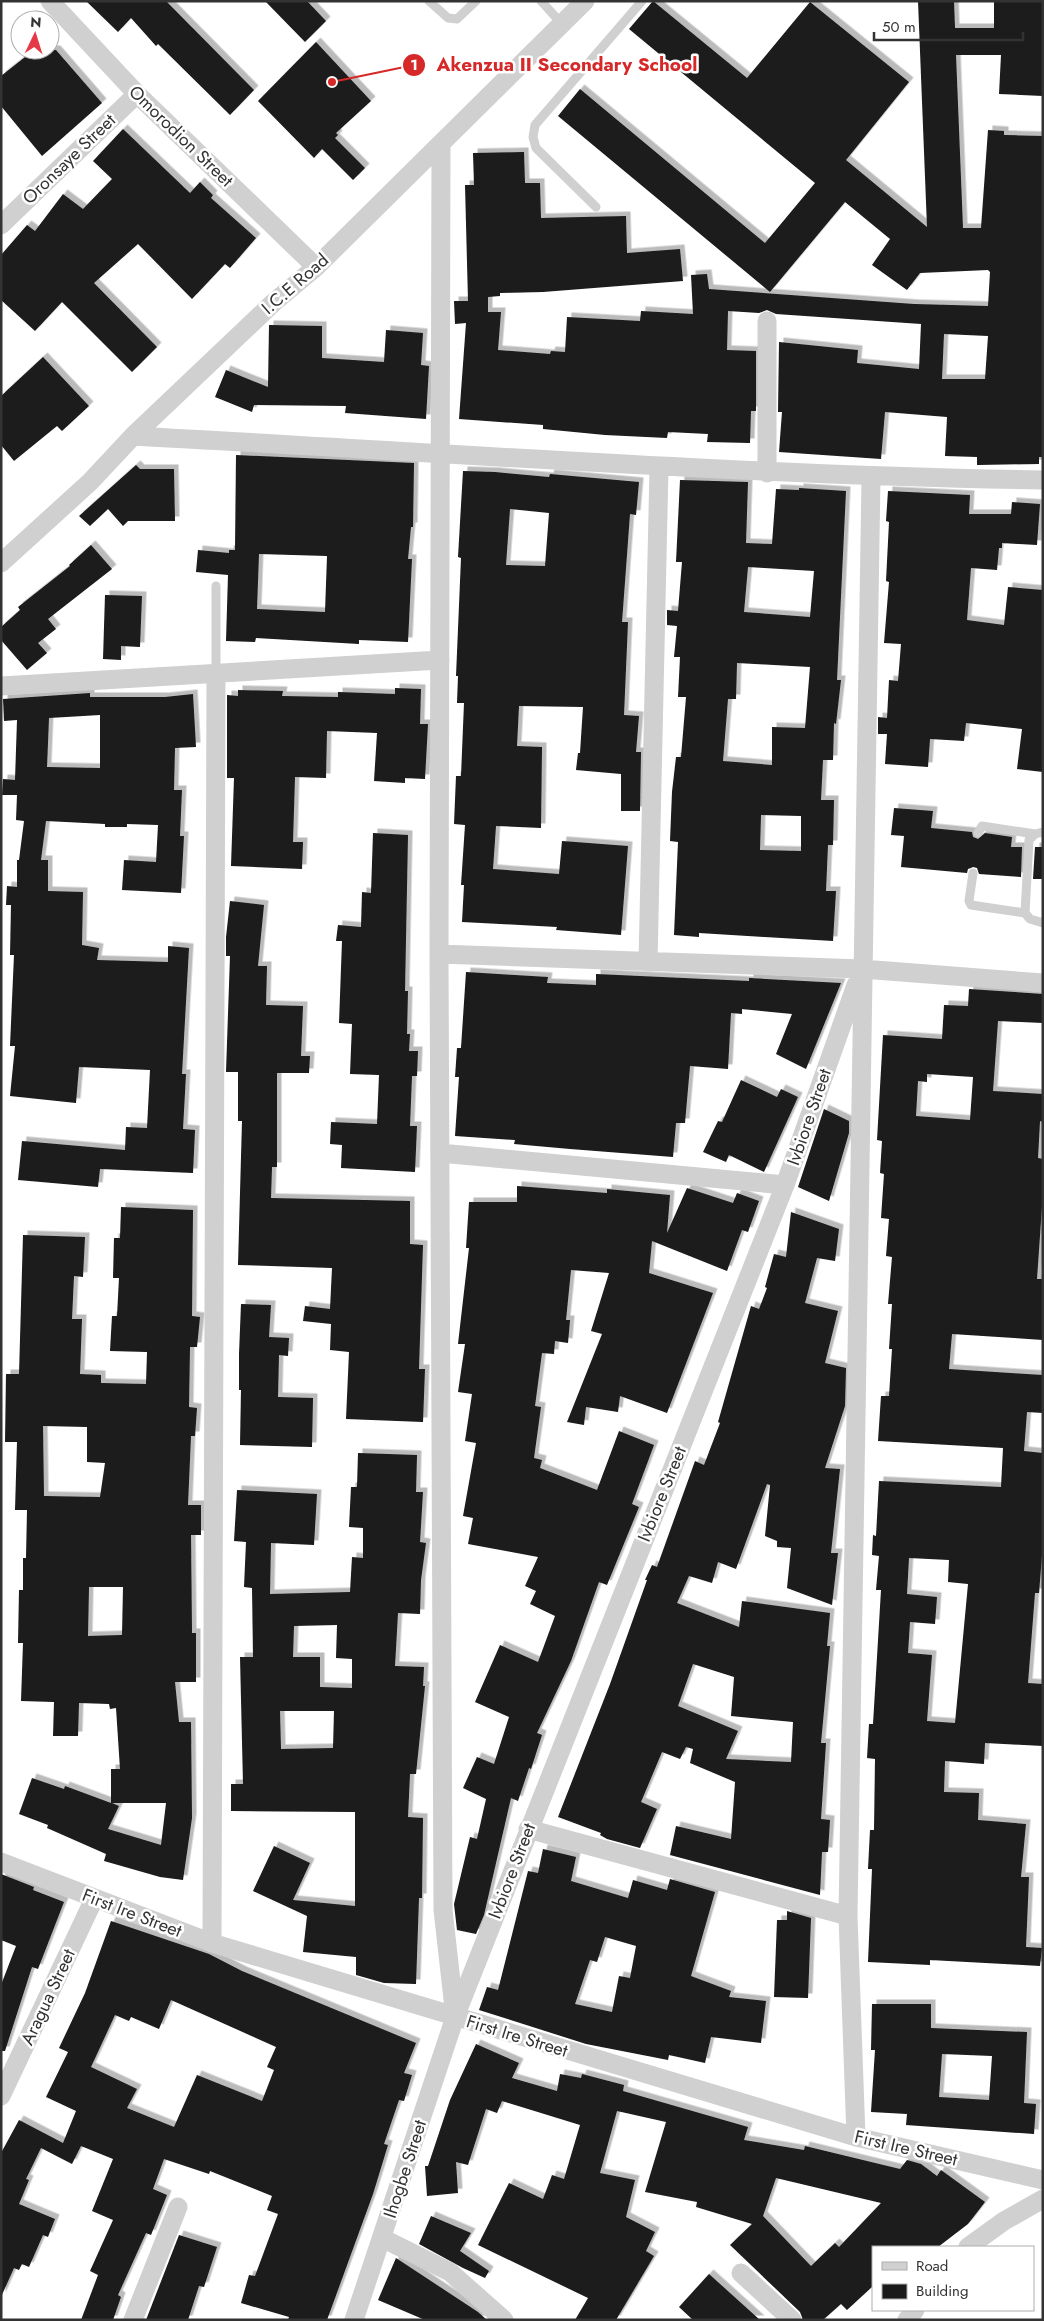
<svg xmlns="http://www.w3.org/2000/svg" width="1044" height="2321" font-family="Jost,sans-serif">
<style>
.building{fill:#1a1a1a;fill-rule:evenodd;filter:url(#shadow)}
.lines{fill:none;stroke-linecap:round;stroke-linejoin:round}
.service{stroke:#d0d0d0;stroke-width:9}
.minor{stroke:#d0d0d0;stroke-width:19}
.labels{text-anchor:middle;stroke-width:5;stroke-linejoin:round;paint-order:stroke}
.street-label{font-size:18px;fill:#333;stroke:#fff}
.leader{fill:none;stroke:#d62828;stroke-width:2}
.callout-dot{fill:#d62828;stroke:#fff;stroke-width:2}
.mark-label{font-size:15px;text-anchor:middle;font-weight:bold;fill:#fff}
.callout-label{font-size:19px;text-anchor:middle;font-weight:bold;fill:#d62828;stroke:#fff;stroke-width:5;stroke-linejoin:round;paint-order:stroke}
</style>
<defs>
<filter id="shadow"><feDropShadow dx="4.5" dy="-4.5" stdDeviation="0" flood-color="#0004"/></filter>
</defs>
<rect width="100%" height="100%" fill="#fff"/>
<path class="building" d="M86 1H166L254 90 230 115 158 44 156 46 131 18 118 32Z
M265 1H307L326 21 305 42Z
M653 1 747 78 810 2 909 82 846 160 927 227 918 1H954L955 28H994V1H1043V96L999 94 1001 55H956L963 228H981L988 130 1004 131V135L1043 136V457H1039V464L977 465V457L945 456 947 417 885 412 881 459 779 452 782 412H778L779 342 858 350 857 363 919 369 921 324 776 314 767 310 759 313 728 311 727 350 756 351V411H751L750 443 707 442 708 434 668 432 667 438 605 435 543 429V425L459 419 466 323 455 324 454 301H468L465 185H474L473 153 524 152 525 183H540L541 218 626 216 627 253 680 249 683 281 543 292 500 293V296L488 297V312H501L498 350 550 354 551 351 565 352 567 317 640 321 641 311 693 314 691 275 707 274 709 289 914 304 988 306 990 272 988 270 920 273 907 290 872 265 890 239 845 202 770 292 558 116 580 89 765 243 815 183 629 29ZM944 334 988 336 985 379H942Z
M316 42 371 101 336 133 338 135 335 138 365 168 353 180 322 149 314 158 258 101Z
M34 50H56L102 103 42 156 1 106V76Z
M123 129 190 193 200 182 213 195 211 198 256 238 230 268 225 264 192 299 138 244 94 283 157 347 132 372 62 302 35 331 1 300V255L27 225 35 231 63 194 83 209 112 179 93 161Z
M269 325 322 326V358L384 362 386 330 423 333 421 365 429 366 426 419 345 413 346 406 254 405 252 412 215 397 226 370 268 387Z
M43 357 89 406 62 431 57 426 14 461 1 445V396Z
M236 455 414 463 413 527H411L408 559H412L408 642 359 640V644L256 638 255 642 226 641 228 575 196 572 198 550 229 553V550H235ZM259 554 327 556 325 612 257 609Z
M136 465 140 469H174L175 521H128L123 526 108 509 90 526 79 516Z
M463 471 495 472 549 477 550 474 639 482 636 515 630 514 622 622H628L624 715 639 716 636 752H641L640 811H621V774L576 770 578 753H580L583 707 519 706 517 746 542 747 541 828 496 826 493 869 559 874 562 841 628 846 621 935 556 930 557 927 462 922 464 885H461L465 825 454 824 456 776H461L464 703H457L458 676H456L461 558 458 557ZM510 509 549 513 545 566 506 565Z
M680 480 748 482 746 543 772 544 776 489 799 490V488L846 491 837 680H841L836 724 834 723 833 760H823L821 800H834L833 845H828L826 891H836L833 941 699 933V937L674 935 678 842 670 841 672 792 676 757H681L686 697H678L680 657H674L677 626 667 625V610L678 611 682 562H676ZM748 567 814 571 810 617 744 612ZM737 663 810 667 805 728 772 727V765L723 761 728 699H736ZM761 815 801 816V851L760 850Z
M888 491 970 495 969 514H1011L1012 502 1040 504 1037 545 1002 543V548H999L997 570 971 568 967 620 1004 625 1008 587 1043 590V772L1017 769 1022 729 966 723 964 741 930 739 928 767 885 764 887 734H878V717L887 718 889 680 898 681 901 644 884 643 889 582 886 581 889 522 886 521Z
M91 545 112 569 48 619 56 629 38 643 47 653 27 670 1 640V627L20 610 18 607 70 566 69 565Z
M105 595 142 596 140 647 121 646V660L103 659Z
M395 688 421 689 420 724H428L425 779 405 778V783L374 781 377 733 327 731 326 778 295 777 293 842H303L302 869 231 866 234 778H227V695L238 696V690L283 691 282 696 338 697V692L395 694Z
M90 693V697H165L193 694 196 747 175 748 174 790H182L180 836H184L181 893 122 890 124 860 156 862 158 825 127 824V827H105V824L46 821 41 860H48V891L83 892 82 945 99 948 97 960 168 962V946L189 948 182 1074H186L183 1129 195 1130 193 1173 100 1169 98 1187 18 1180 22 1141 125 1150 126 1127 147 1128 150 1070 79 1067 76 1103 10 1096 15 1046H10L14 955H10L11 905H6L7 886 17 887V860H19L24 821 16 820 17 795H2L3 779 15 780 17 720 4 721 3 699ZM100 715V768L47 767 49 718Z
M894 808 933 811 931 828 972 832 973 837 978 839 985 833 1012 837 1011 847H1022L1021 877 979 874 977 868 973 867 968 869 967 873 901 867 904 836 891 835Z
M373 833 408 835 405 991H408L407 1034H410L409 1051H418L417 1076H412L410 1126H417L415 1172 341 1168 342 1145 330 1144 331 1122 377 1124 379 1075 350 1074 352 1024 339 1023 342 941H336L338 925 361 927 362 892 371 893Z
M1035 847H1043V879H1033Z
M230 901 264 905 258 966H267L266 1005 303 1006 301 1056H310L309 1073H277V1167H272L271 1198 410 1201V1244L423 1245 419 1369H425L423 1422 346 1419 349 1352 330 1350 331 1324 303 1321 305 1306 330 1309 332 1268 238 1265 242 1121H238V1072H226L230 956H226V937Z
M466 972 548 977 547 983 596 985V974L749 981V978L841 983 806 1069 776 1054 792 1014 742 1009V1014L731 1013 728 1069 690 1066 685 1123H676L673 1157 570 1149 514 1144 515 1140 455 1136 459 1077H455L457 1048H461Z
M969 989 1043 994V1023L998 1021 993 1091 1043 1094V1122L1040 1121 1038 1158 1043 1159V1192L1037 1279H1043V1340L952 1334 949 1369 1043 1375V1413L1027 1412 1024 1451 1043 1453V1543L1039 1593H1035L1028 1683 1043 1684V1746L985 1743 984 1764 945 1761 944 1792 979 1793 978 1820 1026 1824 1021 1877H1029L1026 1947 1042 1948 1040 1966 930 1960V1965L868 1962 872 1869H868L870 1830H874L875 1759 867 1758 869 1724H873L881 1590H876L879 1556 872 1555 873 1535 876 1536 879 1481 1001 1487 1003 1448 878 1441 881 1396H889L892 1349H889L892 1304H888L892 1257 886 1256 889 1219 881 1218 884 1174 880 1173 882 1141 877 1140 883 1035 942 1039 944 1005 968 1006ZM927 1074 973 1077 970 1120 916 1116 918 1081 927 1082ZM909 1558 949 1560 948 1582 968 1584 955 1723 927 1721 932 1655 908 1653 910 1622 935 1624 937 1597 907 1594Z
M741 1080 777 1097 781 1089 798 1097 764 1172 729 1155 726 1162 703 1152 718 1121 722 1122Z
M824 1109 849 1121V1133L829 1201 798 1187Z
M517 1186 607 1193V1189L670 1195 667 1233 687 1188 733 1203 737 1193 759 1201 748 1232 742 1230 727 1271 652 1241 649 1273 713 1293 667 1413 620 1396 618 1412 586 1407 584 1425 567 1422 602 1334 591 1331 609 1273 571 1270 566 1320H570L568 1343 555 1341 554 1354 542 1353 535 1406 541 1407 534 1458 542 1460 540 1468 597 1490 619 1431 654 1445 632 1504 639 1507 607 1585 599 1582 571 1661 537 1733 542 1735 531 1769 529 1768 518 1801 511 1798 484 1915 476 1934 457 1930 454 1904 470 1837 477 1839 486 1799 463 1788 477 1757 494 1764 509 1717 475 1702 500 1645 538 1662 555 1616 530 1604 536 1591 525 1586 538 1557 468 1544 473 1518 463 1516 476 1443 465 1441 472 1394 458 1392 465 1344H458L469 1248H466L469 1202H517Z
M121 1207 193 1210 192 1316 200 1317 197 1347H190L189 1407 197 1408 195 1436H191L188 1505H201V1535H191L192 1633H196V1682H175L179 1722H191L192 1818 183 1880 160 1877 104 1861 106 1854 47 1828 48 1825 19 1814 32 1778 64 1789 65 1786 111 1803V1769H120L116 1708 110 1709 109 1704 79 1703 78 1736H53L54 1702 21 1701 23 1643H18L19 1590H23V1558H26L27 1510H15L17 1442H5L6 1374H19L23 1235 85 1237 83 1277 74 1276 72 1319H82L80 1374 101 1375V1383L146 1384 147 1352 110 1351 112 1316H117L119 1278H113L114 1238H120ZM43 1426 87 1427V1462L105 1463 100 1497 44 1496ZM89 1587H123L122 1635 88 1636ZM112 1803H166L161 1845 108 1829 119 1806Z
M791 1212 839 1229 835 1261 817 1258 805 1303 838 1311 825 1363 846 1368 845 1406 825 1468 840 1469 831 1553H838L832 1605 787 1588 791 1548 777 1547V1541L765 1536 770 1485 767 1484 736 1569 718 1562 712 1583 689 1576 677 1603 739 1627 742 1601 830 1613 827 1646H830L821 1743H826L821 1819 830 1820 828 1852H822L820 1895 670 1855 676 1826 731 1839 735 1782 690 1763 693 1749 686 1747 680 1759 662 1752 641 1802 657 1809 640 1848 607 1839 600 1835 601 1833 558 1817 610 1684 647 1580H645L652 1565 657 1567 695 1461 704 1465 720 1423 718 1422 751 1306 759 1309 767 1288 765 1287 774 1254 786 1257ZM693 1664 734 1677 731 1716 793 1722 791 1762 726 1759 738 1731 678 1706Z
M241 1304 271 1305 269 1337 289 1338 288 1356 279 1355 278 1397 313 1398 312 1447 240 1445 241 1390H239V1354Z
M358 1453 417 1455 416 1492H423L420 1542 426 1543 421 1580 420 1614 398 1613 395 1666 424 1667 423 1686H425L416 1774H410L408 1817 423 1818 422 1898H419L416 1984 384 1983 356 1975V1957L303 1952 307 1916 253 1891 274 1846 310 1863 293 1900 355 1906V1812L231 1811V1784H243L240 1657H253L252 1588 244 1587 246 1542 234 1541 237 1490 317 1494 314 1545 271 1543 270 1594 350 1592 352 1557 363 1558V1528L349 1527 351 1487H357ZM337 1625 336 1658 352 1659V1688L320 1687V1657H293L294 1626ZM280 1711H334L333 1748 281 1749Z
M543 1849 576 1857 571 1881 628 1898 633 1880 667 1890 670 1879 715 1892 691 1976 731 1991 729 1997 766 2001 761 2043 711 2037 705 2063 669 2055 668 2060 586 2044 479 2010 487 1987 498 1990 528 1871 538 1873ZM605 1937 636 1946 630 1978 619 1976 612 2012 575 2004 590 1960 597 1962Z
M1 1874 34 1887 33 1890 64 1902 38 1969 32 1967 5 2051H1V1985L16 1946 1 1940Z
M787 1911 811 1918 808 1998 774 1997 777 1920H787Z
M111 1921 209 1954 242 1971 416 2043 404 2073 412 2075 404 2101 399 2100 384 2144 388 2145 373 2194 327 2320H288L289 2317 241 2303 249 2275 255 2276 278 2214 267 2210 272 2196 210 2171 209 2174 164 2159 153 2189 167 2195 151 2235 146 2233 118 2295 121 2297 113 2320H81L98 2275 90 2271 113 2220 92 2211 113 2159 81 2146 72 2164 41 2148 26 2179 29 2180 19 2204 55 2219 48 2237 43 2235 29 2267 22 2264 19 2270 14 2268 1 2297V2153L19 2120 63 2143 76 2111 46 2097 68 2052 59 2048 85 1993ZM171 2000 276 2047 267 2067 274 2070 262 2101 197 2075 174 2127 127 2108 137 2089 91 2067 115 2015 129 2021 131 2017 159 2029Z
M872 2004H931V2028L1027 2032 1024 2103 1036 2104 1034 2134 906 2125 907 2114 871 2112 875 2050H871ZM942 2054 992 2056 989 2100 939 2097Z
M476 2044 519 2063 512 2078 557 2091 560 2074 581 2078 582 2074 624 2085 623 2091 748 2127 744 2140 804 2150 805 2146 900 2169 907 2160 921 2164 937 2176 941 2170 985 2202 968 2224 938 2247H873V2286L847 2310 841 2304 823 2320H803L800 2312 730 2245 752 2224 696 2207 697 2202 645 2192 666 2122 617 2111 600 2173 635 2180 626 2217 655 2232 646 2251 654 2256 616 2320H575L588 2298 478 2245 509 2183 543 2199 552 2175 564 2179 580 2125 502 2101 497 2113 486 2109 468 2165 456 2162 458 2193 427 2196 425 2166H428L450 2100ZM776 2178 881 2203 839 2247 835 2243 811 2266 763 2216Z
M431 2216 471 2233 460 2251 489 2271 485 2278 463 2268 419 2244Z
M179 2235 217 2247 204 2287 199 2286 188 2320H146Z
M396 2258 478 2312 487 2320H425L378 2300Z
M709 2274 760 2320H693L679 2307Z"/>
<g class="lines">
<path class="service" d="M429 1 448 18 457 19 476 1
M541 1 562 24
M596 207 536 148 533 137 535 125 642 1
M216 674V586
M1043 832 1035 834 1029 840 1025 913 1030 919 1043 923
M978 833 982 826 1035 834
M973 873 969 901 971 905 1025 913"/>
<path class="minor" d="M50 1 137 94 316 267
M441 145 439 954 443 1910 455 2017
M1 225 137 94
M133 436C436 452 739 475 1043 480
M767 473V321
M1 563 90 482 133 436 273 303 316 267 585 1
M1 686 440 660
M439 954 862 969 1043 983
M648 962 659 468
M440 1153 785 1185
M528 1829 848 1916
M1 1862 212 1943 856 2137 1043 2180
M212 1943 216 674
M1 2096 94 1899
M856 2137 848 1916 871 478
M382 2238 450 2272 504 2320
M968 2247 1004 2221 1043 2199
M741 2273 792 2320
M133 2320 178 2207
M354 2320 455 2017 785 1185 856 985
M907 2320 915 2310"/>
</g>
<g class="labels">
<g class="street-label">
<text transform="translate(181 136) rotate(44)" y="6">Omorodion Street</text>
<text transform="translate(69 159) rotate(-44)" y="6">Oronsaye Street</text>
<text transform="translate(295 284) rotate(-41)" y="6">I.C.E Road</text>
<text transform="translate(809 1117) rotate(-71)" y="6">Ivbiore Street</text>
<text transform="translate(662 1494) rotate(-68)" y="6">Ivbiore Street</text>
<text transform="translate(512 1871) rotate(-69)" y="6">Ivbiore Street</text>
<text transform="translate(132 1913) rotate(21)" y="6">First Ire Street</text>
<text transform="translate(48 1997) rotate(-65)" y="6">Aragua Street</text>
<text transform="translate(517 2036) rotate(17)" y="6">First Ire Street</text>
<text transform="translate(906 2148) rotate(13)" y="6">First Ire Street</text>
<text transform="translate(405 2169) rotate(-72)" y="6">Ihogbe Street</text>
</g>
</g>
<path class="leader" d="M332 82L414 65"/>
<g class="callout-dot">
<circle cx="332" cy="82" r="5"/>
<circle cx="414" cy="65" r="12"/>
</g>
<g class="mark-label">
<text x="414" y="70">1</text>
</g>
<g class="callout-label">
<text x="567" y="71">Akenzua II Secondary School</text>
</g>
<rect width="1044" height="2321" fill="none" stroke="#333333" stroke-width="5"/>
<rect x="872" y="2246" width="162" height="65" fill="#ffffff" stroke="#adadad"/>
<rect x="882" y="2262" width="25" height="8" fill="#d0d0d0" stroke="#adadad"/>
<text x="916" y="2271" font-size="15" fill="#333333">Road</text>
<rect x="882" y="2284" width="25" height="15" fill="#1a1a1a" stroke="#adadad"/>
<text x="916" y="2296" font-size="15" fill="#333333">Building</text>
<g transform="translate(35 35) rotate(4)"><circle r="24" fill="#ffffff" stroke="#adadad"/>
<path d="M0-4L9 19L0 12L-9 19Z" fill="#e63946"/>
<text y="-8" font-size="14" font-weight="bold" text-anchor="middle" fill="#333333">N</text>
</g>
<path d="M874 32v8h149v-8" fill="none" stroke="#333333" stroke-width="2.5"/>
<text x="882" y="32" font-size="15" fill="#333333" stroke="#ffffff" stroke-width="4" paint-order="stroke">50 m</text>
</svg>
